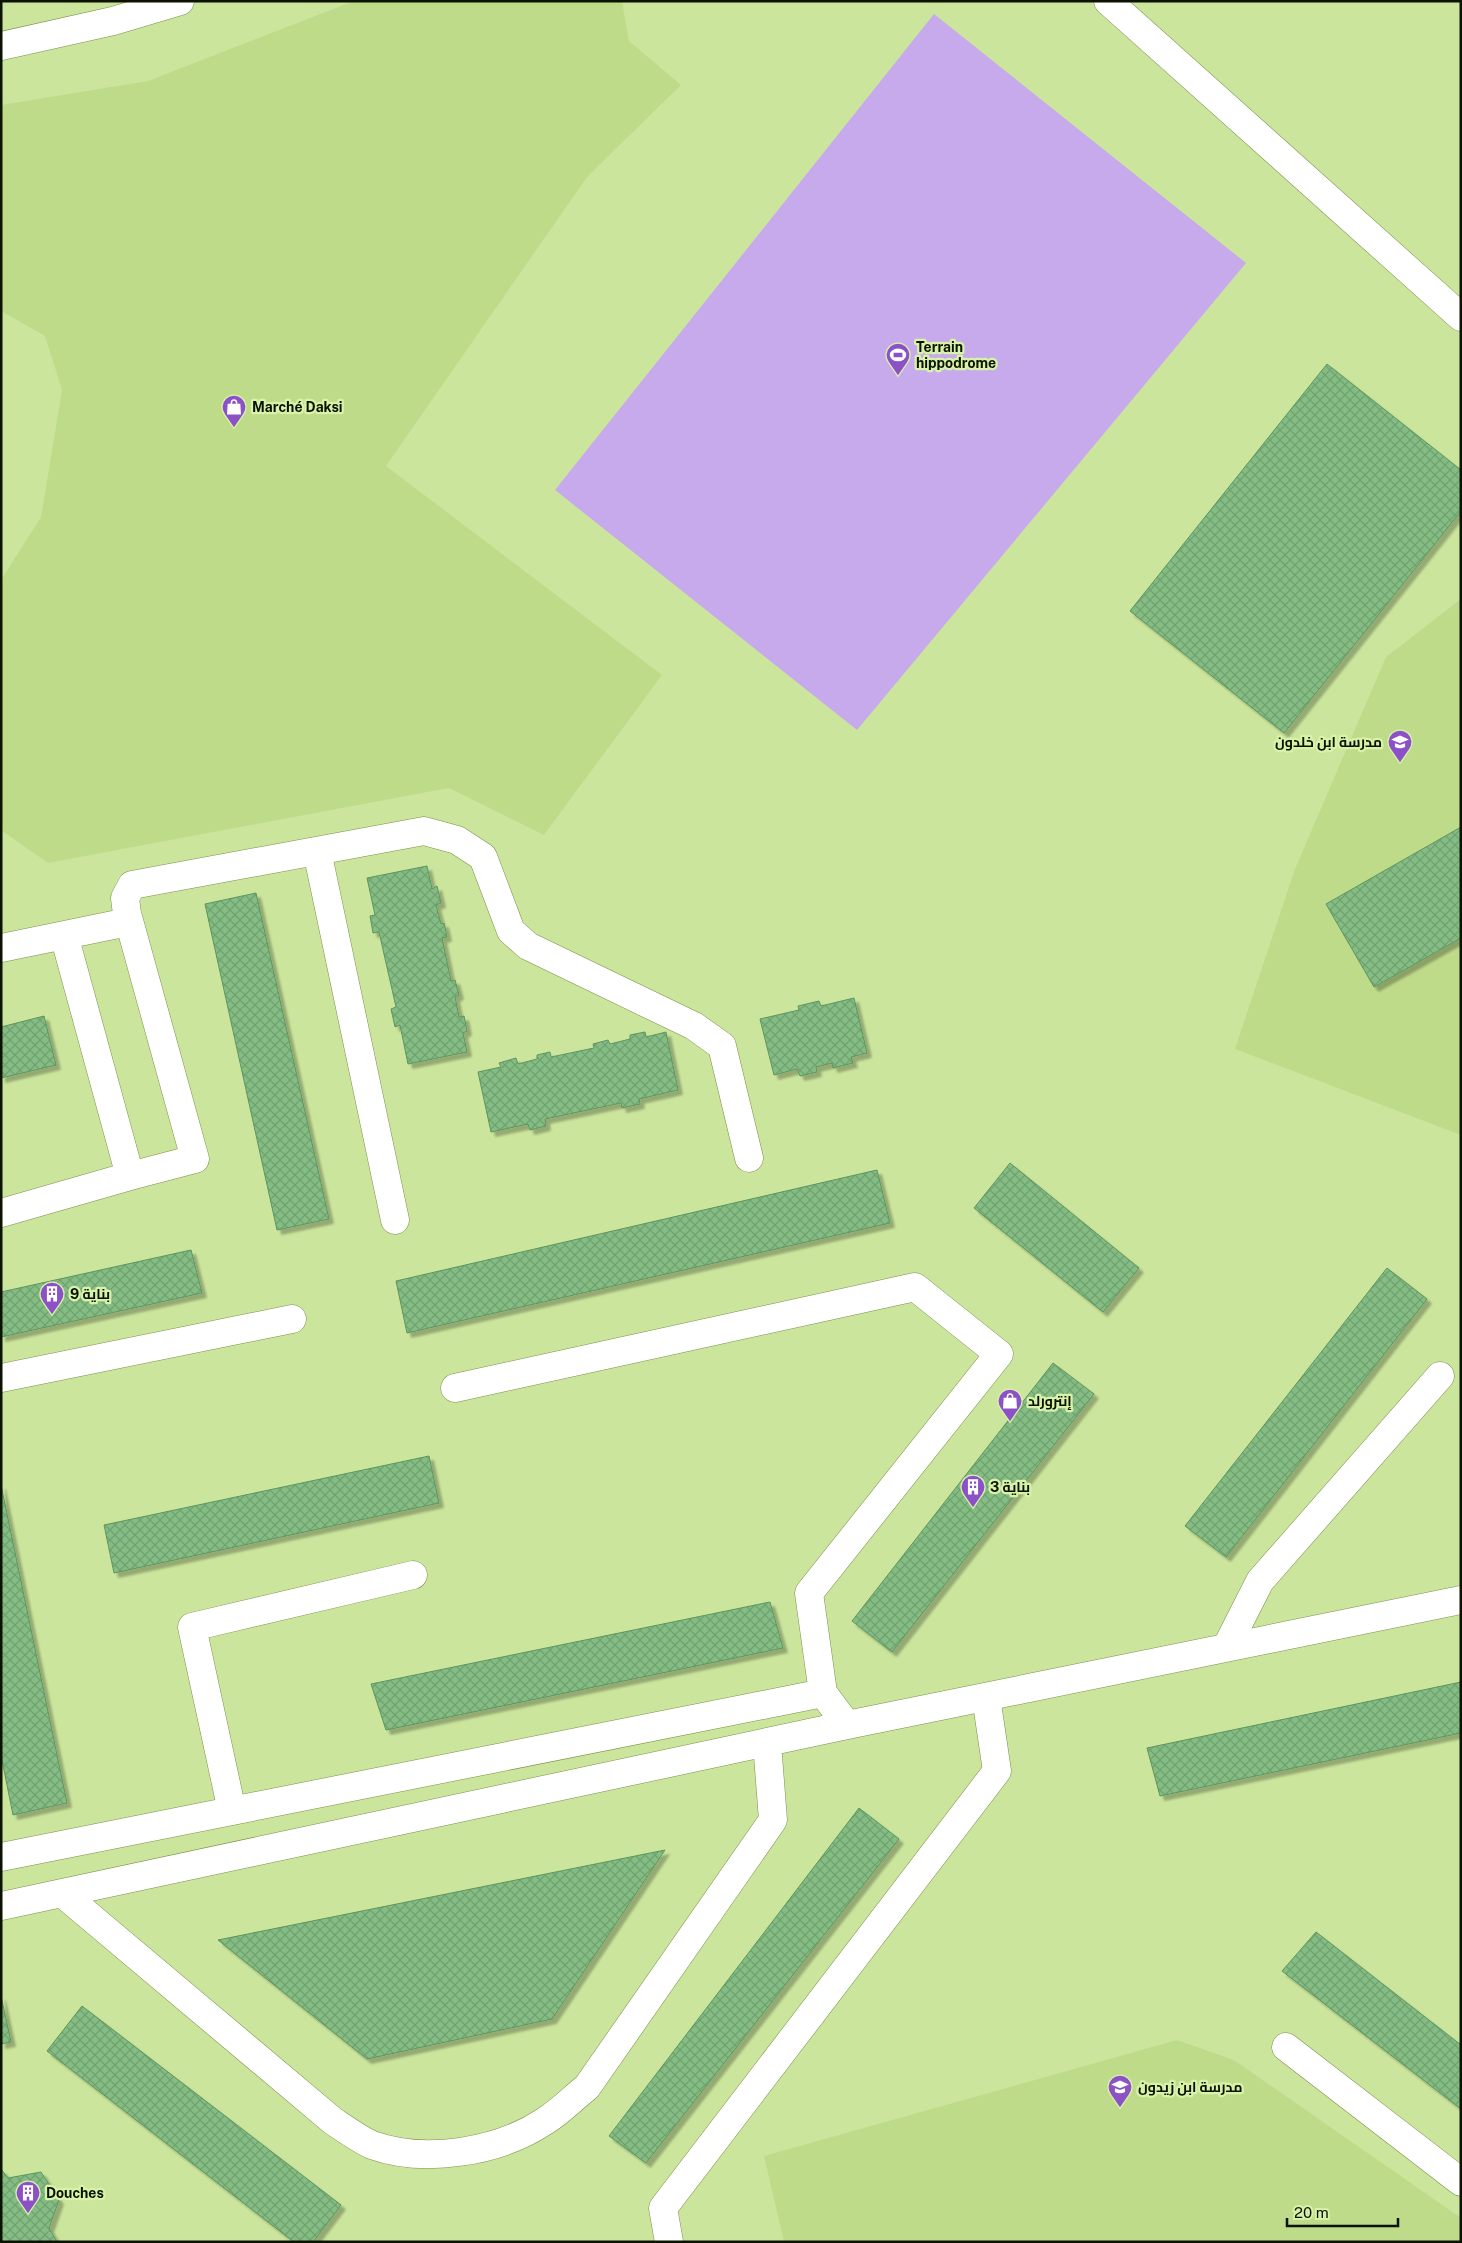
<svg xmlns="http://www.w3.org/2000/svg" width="1462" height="2243" font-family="'Public Sans',Cairo,sans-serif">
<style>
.built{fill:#bedb8a}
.pitch{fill:#c7aaec}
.building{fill:url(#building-cross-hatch);stroke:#5d955e;filter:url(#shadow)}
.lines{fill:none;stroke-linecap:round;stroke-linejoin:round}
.minor-casing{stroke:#79914a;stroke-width:29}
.minor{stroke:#fff;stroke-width:28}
.labels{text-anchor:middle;stroke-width:4.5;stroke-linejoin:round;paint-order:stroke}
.poi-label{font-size:14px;font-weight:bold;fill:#0b1200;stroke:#d8f3a9;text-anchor:start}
</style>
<defs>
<pattern id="building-cross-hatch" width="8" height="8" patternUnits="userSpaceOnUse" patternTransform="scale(1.25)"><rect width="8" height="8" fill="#84bd84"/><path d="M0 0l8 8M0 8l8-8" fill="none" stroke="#71a170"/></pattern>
<filter id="shadow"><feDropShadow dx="4.5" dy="4.5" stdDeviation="1" flood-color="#0004"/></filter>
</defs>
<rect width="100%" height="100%" fill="#cbe69c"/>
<path class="built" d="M354 1H622L629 41 681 85 587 177 386 466 662 675 544 835 449 788 48 863 1 830V580L41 517 62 390 45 336 1 311V105L148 81Z
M1461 599V1135L1235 1049 1295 869 1386 657Z
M1177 2040 1234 2060 1461 2218V2242H784L764 2156Z"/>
<path class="pitch" d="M934 14 1246 263 857 730 555 490Z"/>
<path class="building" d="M1327 364 1461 470V511L1284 733 1130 611Z
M1461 827V938L1374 987 1326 904Z
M427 866 432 889 437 886 441 903 436 905 441 924 444 923 447 937 442 938 451 981 455 980 459 995 455 997 459 1017 464 1016 467 1031 463 1033 467 1052 408 1064 400 1025 395 1027 391 1009 396 1007 379 932 373 933 370 916 375 915 367 878Z
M256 893 329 1219 277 1230 205 904Z
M854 998 867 1053 851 1057 853 1063 833 1068 832 1063 816 1067 817 1072 800 1076 797 1069 774 1075 760 1019 799 1010 798 1006 819 1001 821 1006Z
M44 1016 56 1065 1 1078V1027Z
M645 1032 646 1037 666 1032 678 1090 639 1099 640 1104 622 1108 621 1103 545 1119 546 1126 530 1130 528 1124 491 1132 478 1072 501 1067 499 1063 516 1058 518 1064 537 1059V1055L550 1052 551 1057 594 1048 593 1044 608 1040 610 1044 630 1039V1035Z
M1010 1163 1139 1268 1103 1312 974 1208Z
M877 1170 890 1223 407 1333 396 1281Z
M191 1250 202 1293 1 1337V1292Z
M1387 1268 1427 1299 1226 1557 1185 1526Z
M1053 1363 1094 1394 892 1652 852 1621Z
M429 1456 439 1503 114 1573 104 1525Z
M1 1485 67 1803 13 1815 1 1755Z
M770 1602 783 1648 386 1730 371 1684Z
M1461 1682V1733L1160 1796 1147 1748Z
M859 1808 899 1839 646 2163 609 2136Z
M665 1850 552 2019 367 2059 218 1940Z
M1316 1932 1461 2045V2109L1282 1971Z
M1 1996 11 2042 1 2044Z
M82 2006 341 2205 313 2242H294L47 2051Z
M1 2169 8 2178 41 2172 59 2200 49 2228 57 2242H1Z"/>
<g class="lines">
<defs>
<path id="minor" d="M1108 1 1461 317
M1 46 113 21 180 1
M317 851 395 1220
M128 917 195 1159 130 1176
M1 948 128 922 125 898 132 885 424 831 457 840 483 857 511 931 528 946 694 1026 722 1046 749 1158
M1 1213 130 1176 64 935
M1 1378 292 1319
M455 1388 915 1287 999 1354 809 1593 823 1693 847 1725
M1226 1648 1260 1581 1440 1376
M232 1811 192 1627 413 1575
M1 1857 823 1693
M62 1893 333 2121C345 2129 359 2139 372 2145 425 2164 499 2152 545 2121 560 2112 573 2098 587 2087L773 1820 767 1743
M1 1906 847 1725 1461 1600
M1286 2047 1461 2182
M669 2242 663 2208 997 1771 986 1697"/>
</defs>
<use href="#minor" class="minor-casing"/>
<use href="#minor" class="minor"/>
</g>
<defs>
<symbol id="stadium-pin" viewBox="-11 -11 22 30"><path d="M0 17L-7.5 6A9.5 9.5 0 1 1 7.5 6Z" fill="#8d51c7" stroke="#d8f3a9"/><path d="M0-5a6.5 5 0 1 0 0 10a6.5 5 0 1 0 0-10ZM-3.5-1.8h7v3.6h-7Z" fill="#fff"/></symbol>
<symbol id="shop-pin" viewBox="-11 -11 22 30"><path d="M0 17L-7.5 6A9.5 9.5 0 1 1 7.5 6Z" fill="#8d51c7" stroke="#d8f3a9"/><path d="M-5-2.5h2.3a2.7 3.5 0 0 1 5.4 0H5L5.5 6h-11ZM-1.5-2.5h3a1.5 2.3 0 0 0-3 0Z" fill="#fff"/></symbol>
<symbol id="school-pin" viewBox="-11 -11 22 30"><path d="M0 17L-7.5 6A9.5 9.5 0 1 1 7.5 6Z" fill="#8d51c7" stroke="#d8f3a9"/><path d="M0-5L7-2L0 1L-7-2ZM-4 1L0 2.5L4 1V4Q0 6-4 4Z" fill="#fff"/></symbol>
<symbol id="building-pin" viewBox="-11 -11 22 30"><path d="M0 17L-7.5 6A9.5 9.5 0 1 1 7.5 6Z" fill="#8d51c7" stroke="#d8f3a9"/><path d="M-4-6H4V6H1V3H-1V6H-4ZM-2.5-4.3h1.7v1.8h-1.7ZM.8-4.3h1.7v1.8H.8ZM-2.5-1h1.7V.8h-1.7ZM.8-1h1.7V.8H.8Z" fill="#fff"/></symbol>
</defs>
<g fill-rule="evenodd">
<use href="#stadium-pin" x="884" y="341" width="28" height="38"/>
<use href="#shop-pin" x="220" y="393" width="28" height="38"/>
<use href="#school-pin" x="1386" y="728" width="28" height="38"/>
<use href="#building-pin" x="38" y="1280" width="28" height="38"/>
<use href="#shop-pin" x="996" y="1387" width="28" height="38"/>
<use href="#building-pin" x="959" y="1473" width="28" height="38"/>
<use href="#school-pin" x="1106" y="2073" width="28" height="38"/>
<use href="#building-pin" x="14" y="2179" width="28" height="38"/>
</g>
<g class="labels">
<g class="poi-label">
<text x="916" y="352">Terrain<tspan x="916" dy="16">hippodrome</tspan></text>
<text x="252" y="412">Marché Daksi</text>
<text x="1382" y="747" text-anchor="end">مدرسة ابن خلدون</text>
<text x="70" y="1299">بناية 9</text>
<text x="1028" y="1406">إنترورلد</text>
<text x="990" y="1492">بناية 3</text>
<text x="1138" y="2092">مدرسة ابن زيدون</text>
<text x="46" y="2198">Douches</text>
</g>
</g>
<rect width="1462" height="2243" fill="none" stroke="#0b1200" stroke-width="5"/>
<path d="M1287 2218v8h111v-8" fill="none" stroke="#0b1200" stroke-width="2.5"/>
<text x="1294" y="2218" font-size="15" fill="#0b1200" stroke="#d8f3a9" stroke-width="4" paint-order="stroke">20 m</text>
</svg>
